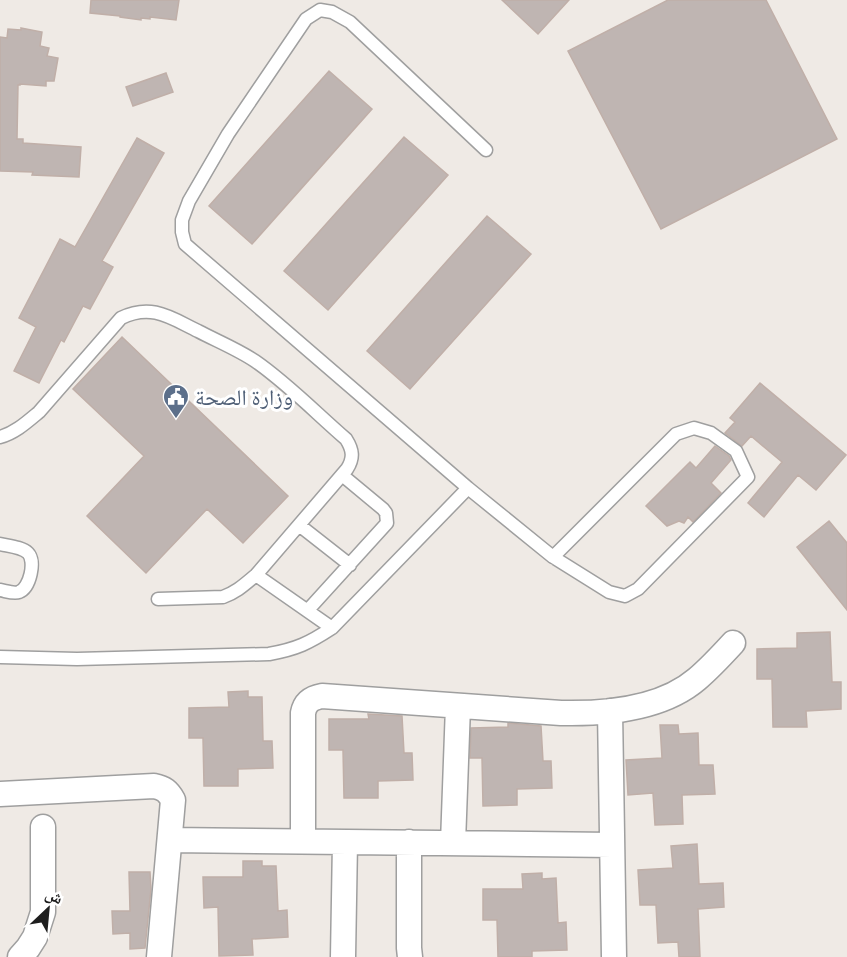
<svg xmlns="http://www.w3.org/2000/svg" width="847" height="957" font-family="Signika,'Noto Naskh Arabic',sans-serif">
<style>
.building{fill:#bfb5b2;stroke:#c0afa8;stroke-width:1.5}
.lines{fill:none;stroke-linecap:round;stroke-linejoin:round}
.lane-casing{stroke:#9f9f9f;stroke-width:15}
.street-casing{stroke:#9f9f9f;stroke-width:27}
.lane{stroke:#fff;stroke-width:12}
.street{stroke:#fff;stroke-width:24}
.labels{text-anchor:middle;stroke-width:6;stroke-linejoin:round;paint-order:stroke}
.service-label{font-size:22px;fill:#4e5e75;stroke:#fff;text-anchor:start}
</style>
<rect width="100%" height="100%" fill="#efeae5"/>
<path class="building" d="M91 0H179L176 20 150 17V19L141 18V20L120 17V16L90 13Z
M502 0H569L538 34Z
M668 0H766L837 139 661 229 568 51Z
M21 28 42 32 40 46 49 48 47 56 58 58 54 81H46V86L20 84V85H18L17 139H23V143L81 147 79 177 32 175 33 172 0 171V37L7 38 8 29 21 30Z
M329 71 372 109 252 244 209 206Z
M166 73 173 92 133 106 126 87Z
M404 137 448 175 328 310 284 271Z
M137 138 164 153 102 261 113 267 90 309 83 306 64 342 61 340 39 383 14 371 36 327 19 318 60 239 75 247Z
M487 216 531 254 410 389 367 351Z
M122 337 288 496 243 543 207 509 146 573 87 516 144 456 73 389Z
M760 383 846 455 816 490 798 475 764 517 748 503 782 462 751 436 742 446 725 433 735 422 730 418Z
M715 446 729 456 731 460 711 483 721 493 693 522 688 517 684 523 679 521 667 526 646 506 690 462 696 468Z
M829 521 847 543V610L797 547Z
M830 632 832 682H841V709L806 711 807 727H773L772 679H757V649L797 648V633Z
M248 691V697H262L263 741H272L273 768 238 769V786H204L203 738H189V708L229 707 228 692Z
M368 714 402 716 404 753H412L413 780 378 781V798H344L343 750H329V719H369Z
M508 723 541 726 543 761H551L552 788 517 789V805L483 806 482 758H470L471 728 508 727Z
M660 725H678L679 734 698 733 699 765H713L715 794 682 795 683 824 655 825 653 793 628 795 626 760 662 758Z
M697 844 699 884 723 883 724 907 698 909 700 957H679L678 942 658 943 656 905H640L638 870 673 868 671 846Z
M243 861H262V866H276L278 911 287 910 288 937 252 939 253 955 219 956 218 907 204 908 203 877H243Z
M129 872H150L151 889 145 948 130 949V933L113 934 112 911H130Z
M542 873V879L556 878 558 923 566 922 567 950 532 951V957H498L497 920H483V889H523L522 874Z"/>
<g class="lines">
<defs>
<path id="lane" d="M486 150 350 22 332 12 320 10 306 19 228 134 189 201 182 220V232L185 244 468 488 553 557 609 592 625 596 638 589 748 477 736 451 711 433 694 428 676 434 553 557
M0 437C15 433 27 422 39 412L121 318C152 303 171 318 198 331 217 341 237 349 255 361 287 383 317 414 346 439 353 450 354 458 347 469L256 575C245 584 237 592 223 597L158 599
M299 525 350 565
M0 544C8 546 22 547 28 553 36 561 30 588 19 592 14 594 6 591 0 590
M256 575 332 628
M308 610 387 523 386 513 383 509 342 475
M0 657 77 659 269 654C297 649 309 643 332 628L468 488"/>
<path id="street" d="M610 711 614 957
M0 794 154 786C164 788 168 791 173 800L159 957
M170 840 612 845
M303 841V713C305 702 311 698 322 696L561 713C605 714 662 709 697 679 710 668 722 655 733 643
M409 842V948L410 957
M453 843 458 706
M20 957 28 948 35 937 43 912V827
M343 957 345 842"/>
</defs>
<use href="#lane" class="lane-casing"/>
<use href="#street" class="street-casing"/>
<use href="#lane" class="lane"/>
<use href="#street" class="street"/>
</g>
<defs>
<symbol id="civic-pin" viewBox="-11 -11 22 30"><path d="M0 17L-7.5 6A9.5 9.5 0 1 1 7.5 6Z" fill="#5c6f8a" stroke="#fff"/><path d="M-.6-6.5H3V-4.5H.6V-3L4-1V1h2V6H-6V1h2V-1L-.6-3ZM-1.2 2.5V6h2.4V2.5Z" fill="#fff"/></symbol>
</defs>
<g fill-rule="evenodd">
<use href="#civic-pin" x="161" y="382" width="30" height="40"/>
</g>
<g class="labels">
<g class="service-label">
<text x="195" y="405">وزارة الصحة</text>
</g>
</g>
<g transform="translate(48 909) rotate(26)" stroke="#ffffff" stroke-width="4.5" paint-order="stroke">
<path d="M0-4.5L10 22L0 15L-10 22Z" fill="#1e1e1e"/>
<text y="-9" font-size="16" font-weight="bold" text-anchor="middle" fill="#1e1e1e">ش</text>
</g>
</svg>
